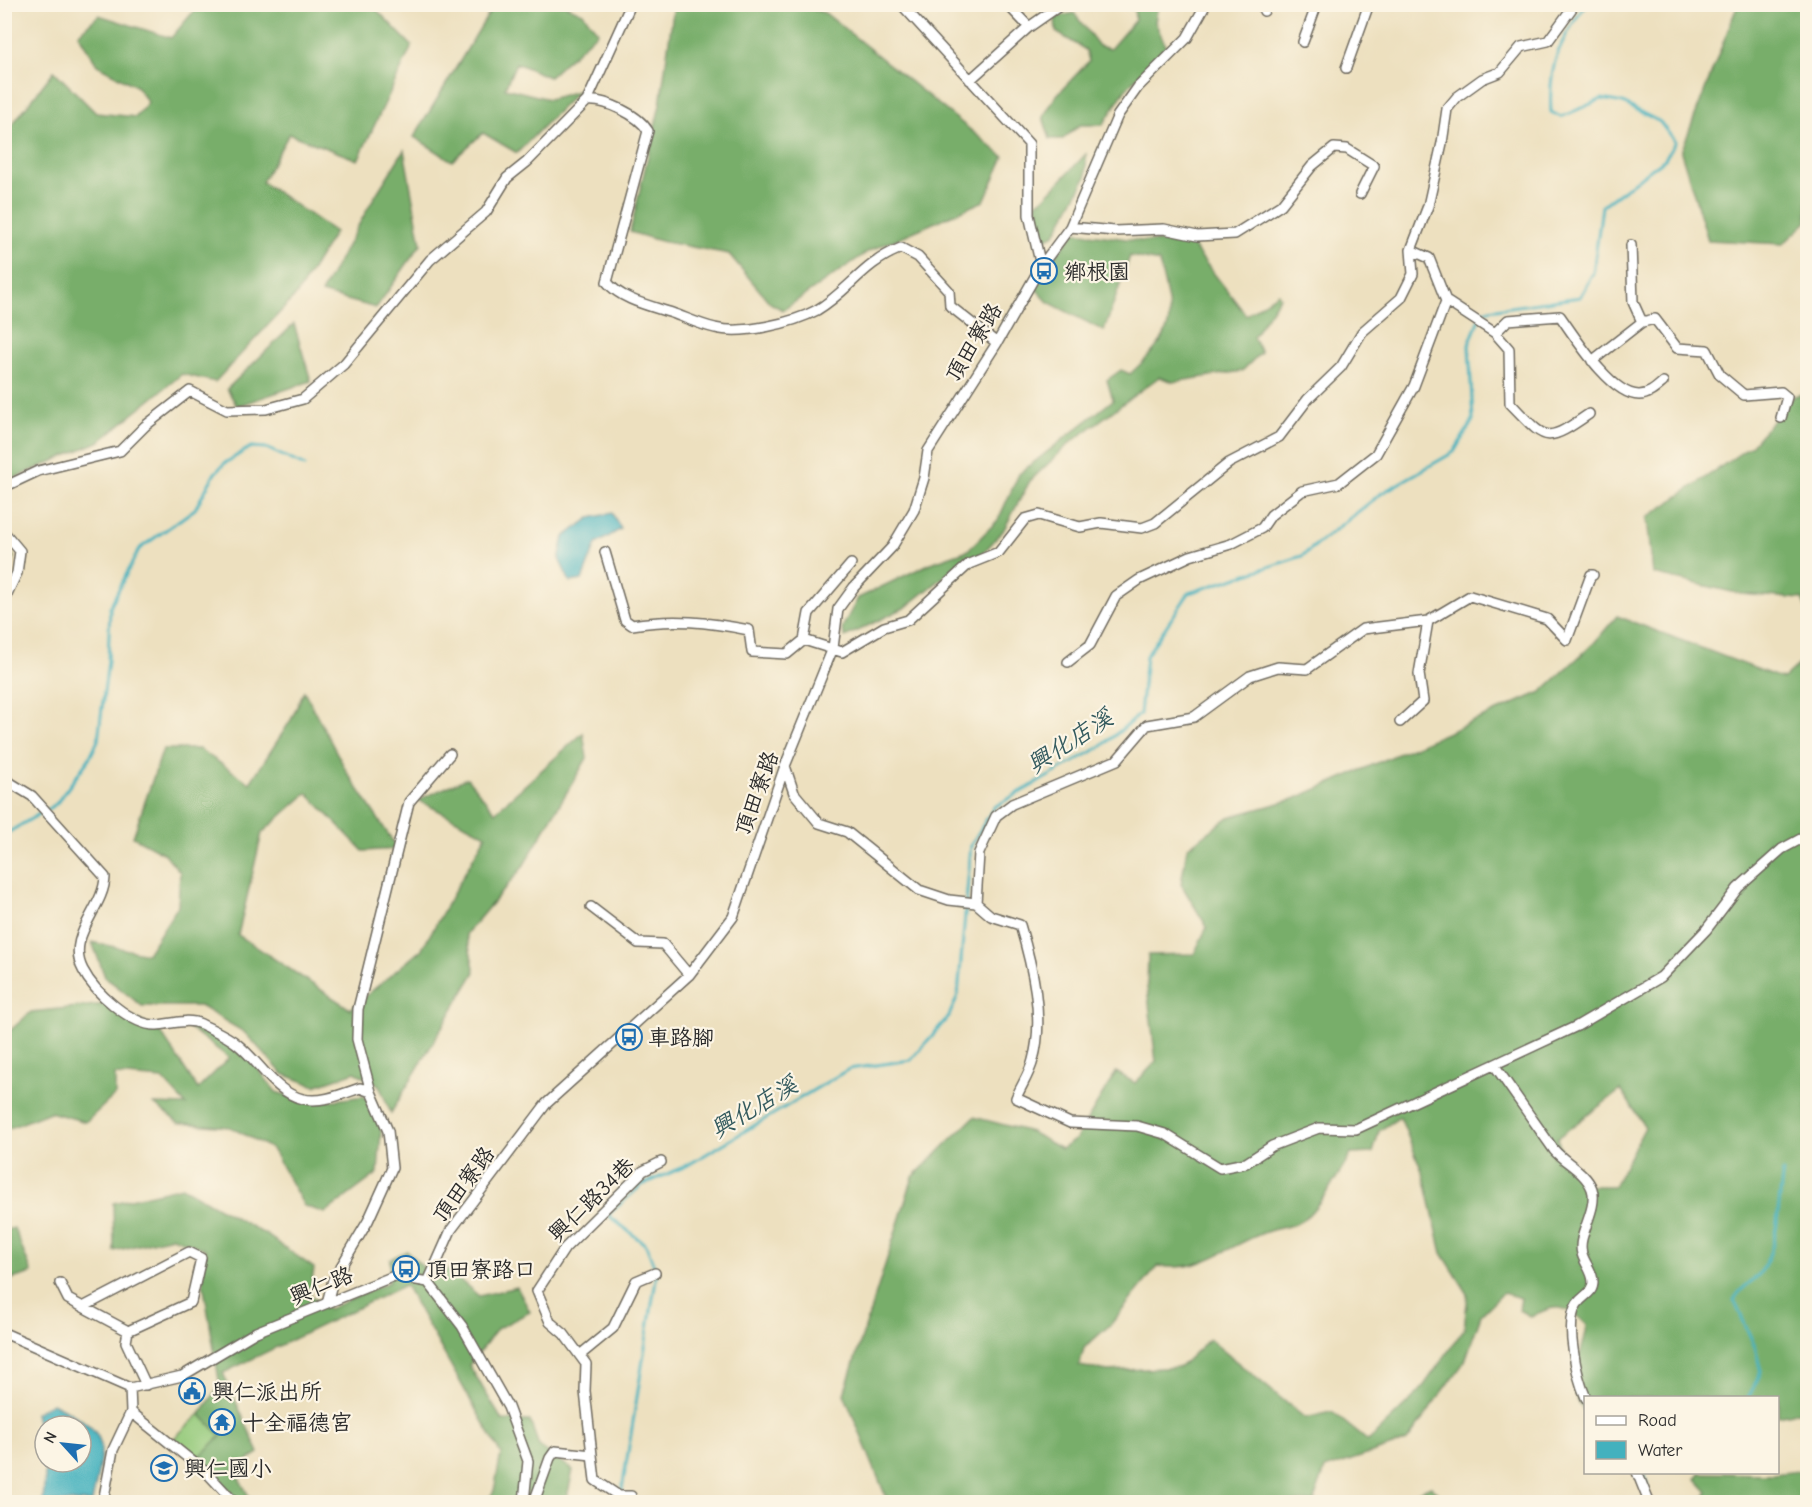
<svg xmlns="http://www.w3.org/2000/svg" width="1812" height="1507" font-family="'Comic Neue','LXGW WenKai TC',sans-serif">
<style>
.green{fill:#95ca7b;stroke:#607a53;stroke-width:1.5}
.forest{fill:#78ae6b;stroke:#526c4b;stroke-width:1.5;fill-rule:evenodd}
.water{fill:#43b1be;stroke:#376e74;stroke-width:1.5}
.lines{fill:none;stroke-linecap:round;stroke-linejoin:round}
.stream{stroke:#43b1be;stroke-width:3}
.minor-casing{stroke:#6f6a5f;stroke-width:12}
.minor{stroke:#fff;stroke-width:9}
.labels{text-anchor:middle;stroke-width:4.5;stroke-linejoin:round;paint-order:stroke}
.poi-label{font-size:22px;fill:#2b2b2b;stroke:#fcf5e5;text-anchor:start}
.street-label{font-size:22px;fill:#2b2b2b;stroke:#fcf5e5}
.water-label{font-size:24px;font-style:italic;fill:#335a5e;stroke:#fcf5e5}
</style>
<rect width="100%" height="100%" fill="#fcf5e5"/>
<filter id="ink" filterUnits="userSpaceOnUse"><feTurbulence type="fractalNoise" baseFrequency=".0167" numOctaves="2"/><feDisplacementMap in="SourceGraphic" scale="12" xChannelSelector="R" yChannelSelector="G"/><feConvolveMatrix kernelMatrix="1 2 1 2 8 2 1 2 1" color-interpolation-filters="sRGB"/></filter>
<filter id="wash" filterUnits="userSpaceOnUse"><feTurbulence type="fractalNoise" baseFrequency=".008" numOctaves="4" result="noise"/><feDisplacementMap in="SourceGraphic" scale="24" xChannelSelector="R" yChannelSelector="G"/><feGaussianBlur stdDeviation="1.35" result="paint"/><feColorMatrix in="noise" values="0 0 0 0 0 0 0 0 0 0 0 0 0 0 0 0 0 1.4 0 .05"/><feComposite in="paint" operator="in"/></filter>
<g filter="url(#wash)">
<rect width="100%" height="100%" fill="#ede0bf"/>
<path class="green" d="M200 1414 221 1436 198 1458 174 1438Z"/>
<path class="forest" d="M1738 4 1807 5V222L1783 244 1708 240 1681 152Z
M199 5H372L412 46 358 160 289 134 262 182 335 232 297 294 215 382 182 374 100 441 5 482V131L8 130 54 71 96 113 136 117 148 102 136 86 97 65 78 34 99 15 171 38Z
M494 5H565L583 13 598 32 549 77 516 63 505 88 549 99 578 91 517 153 483 133 452 161 414 137Z
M674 5H797L825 13 1004 157 984 201 869 251 783 310 770 303 729 254 660 241 630 232 660 105Z
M1134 5H1158L1155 22 1166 46 1125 90 1103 125H1080L1063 139H1050L1043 117 1056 96 1089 61 1086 50 1056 32 1055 17 1074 13 1099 46 1110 49 1135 20Z
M404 150 421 244 376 308 321 293 372 201Z
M1086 154V177L1055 234 1043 240 1036 203 1043 199Z
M1075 232 1142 241 1191 244 1246 315 1278 293 1280 297 1253 337 1261 352 1242 371 1173 382 1159 377 1070 443 1030 481 1003 531 983 553 959 565 906 607 845 637 842 628 858 598 931 563 968 550 998 520 1019 474 1113 400 1107 380 1121 370 1130 374C1178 330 1174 323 1159 262L1130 256 1104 331 1048 302 1035 288 1049 263Z
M294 324 311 381 237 406 227 389Z
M1807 393V611L1802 599 1741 594 1653 574 1647 518 1752 445 1794 396Z
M5 549 14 557 5 588Z
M1617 616 1783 679 1807 657V1413L1802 1411 1778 1416V1398H1586L1585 1412C1560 1384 1585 1355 1587 1324 1565 1306 1558 1302 1531 1317L1519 1310 1521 1298 1503 1293 1481 1315 1465 1361 1407 1441 1325 1469 1314 1500 1316 1502H888L844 1394 913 1177 974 1117 1031 1132 1061 1149 1076 1139 1116 1072 1135 1083 1156 1062 1147 987 1148 955 1194 954 1207 927 1181 884 1187 848 1229 817 1294 799 1541 692 1594 643ZM1621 1090 1645 1127 1614 1186H1586L1568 1169 1557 1138ZM1400 1117 1424 1176 1442 1253 1468 1294 1464 1329 1420 1391 1368 1441 1332 1412 1305 1418 1209 1339 1180 1367 1108 1371 1079 1366 1084 1348 1111 1324 1158 1266C1204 1273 1226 1246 1266 1232 1277 1228 1291 1227 1301 1221 1314 1214 1343 1169 1351 1154L1373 1153 1379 1131Z
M304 691 347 772 398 849 363 851 307 793 262 833 238 935 350 1009 422 949 486 835 418 800 467 778 495 812 583 733 587 758 522 868 466 934 475 972 391 1113 379 1085 355 1072 315 1086 283 1074 244 1032 200 1006H142L105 977 92 942 147 954 178 906 180 872 165 854 133 837 163 749H199L250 783 291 720Z
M106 1004 160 1031 198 1089 229 1058 187 1026H198L252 1061 276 1092 313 1103 364 1096 382 1118 378 1173 325 1213 304 1206 272 1149 230 1127 179 1123 154 1104 186 1105 162 1079 115 1075V1095L86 1122 50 1112 5 1130V1035L31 1012Z
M182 1187 268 1236 314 1268 310 1295 329 1309 389 1282 390 1259 407 1251 426 1270H448L479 1296 517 1287 530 1312 498 1328 469 1365 502 1420 530 1421 539 1446 573 1470 566 1502H487L494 1491 501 1454 405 1285 223 1373 259 1453 234 1469 252 1502H240L198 1458 221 1436 200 1414 220 1386 203 1282 205 1249 172 1237 114 1251 113 1203Z
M14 1228 32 1273 9 1280 5 1277V1230Z
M1807 1470V1502H1701L1708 1492 1696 1479 1700 1473 1774 1474Z
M1431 1486 1447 1502H1395Z"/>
<path class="water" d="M612 513 621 529 596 544 582 580 570 582 559 559 564 537 590 518Z
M52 1403C114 1435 104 1440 92 1502H43L46 1462H81V1426H45V1458L35 1413Z"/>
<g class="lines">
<path class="stream" d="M4 835 56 804 89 759 98 740 108 661 110 607 139 549 195 509 215 473 225 463 251 447 266 448 305 466
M1748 1398 1761 1372 1755 1347 1734 1300C1740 1287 1752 1283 1760 1273 1780 1244 1777 1205 1783 1172
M1644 1472 1647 1485
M620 1502 657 1273 646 1245 608 1215 642 1185 688 1165 849 1069 911 1060 949 1016 958 995 971 845 994 807 1102 746 1140 714 1146 656 1189 593 1302 556 1382 493 1454 452 1473 420 1469 345 1482 311 1580 297 1593 273 1602 206 1665 159 1675 142 1660 122 1623 103 1602 99 1561 117 1551 112C1548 62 1559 44 1586 4"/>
</g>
</g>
<g filter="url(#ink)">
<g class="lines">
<defs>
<path id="minor" d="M901 4 1029 144V215L1041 266
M1007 4 1029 27
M1264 11 1267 4
M1303 42 1317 4
M1346 68 1369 4
M970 80 1029 27 1062 4
M587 101 631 4
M1070 227 1115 231 1164 229 1197 236 1235 234 1281 205 1312 166 1334 148 1347 149 1374 166 1360 194
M1631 245 1633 302 1642 322
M1446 301 1495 333 1509 349 1510 403C1547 441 1544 445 1589 414
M1495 333 1508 320 1560 316C1575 337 1611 395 1639 395 1649 395 1656 388 1663 382
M1592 361 1642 322 1655 319 1677 348 1707 350 1720 375 1744 395 1781 392 1787 397 1781 418
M4 487 38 471 120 451 145 426 190 391 227 410 266 409 303 399 344 364 430 260 486 212 507 178 527 162 587 101C605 99 639 115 648 131L607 282C621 300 651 306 672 313 686 318 701 325 715 328 742 335 793 323 817 310 849 291 863 263 901 248L918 257 949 291 950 306 997 343
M4 532 20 551 17 573 4 600
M605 552 625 620 632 625C673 618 708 622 749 630L752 652 787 654 804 640 842 652 884 627 908 620 969 564 999 552 1025 519 1039 515 1080 527 1101 523 1142 528 1155 523 1229 463 1279 437 1308 399 1341 367 1362 332 1401 298 1413 274 1411 250 1428 206 1442 143 1447 109 1457 97 1482 79 1500 72 1521 47 1548 41 1575 4
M804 640 809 613 851 564
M1068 662 1090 645 1116 596 1139 580 1190 556 1231 544 1262 528 1271 515 1302 491 1339 483 1376 454 1414 386 1446 301 1429 258 1411 250
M1400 722 1423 701 1419 674 1428 621
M785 766 794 793 819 823 847 832 919 890 949 900 976 903 991 916 1020 925C1032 965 1045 1018 1033 1060 1030 1073 1021 1086 1016 1098L1070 1123 1137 1126 1165 1134 1220 1168 1246 1163 1272 1146 1319 1128 1356 1129 1577 1026 1661 977 1706 930 1738 888 1782 849 1808 835
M4 779 32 796 105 877C104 909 65 936 83 970 94 992 132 1026 157 1025 171 1024 187 1018 201 1024 213 1030 228 1036 237 1044 260 1062 274 1092 303 1099 322 1103 342 1094 360 1088L371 1092 388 1131 392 1168 368 1221 333 1280 327 1303
M976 903 979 853 996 816 1012 804 1117 760 1147 725 1194 717 1250 676 1278 667 1307 669 1363 629 1428 621 1470 596 1547 619 1567 640 1591 575H1593
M591 907 638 943 663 944 689 975
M1495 1066 1554 1150C1565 1163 1586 1172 1592 1189 1597 1204 1585 1225 1582 1239 1577 1259 1593 1267 1593 1282 1593 1294 1583 1295 1577 1304 1564 1323 1577 1378 1586 1398
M371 1092 357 1039 358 1009 409 802 450 754
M428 1282 451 1230 546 1104 689 975 733 917 785 766 833 648 838 609 854 587 892 547 914 510 924 478 928 451 997 343 1041 266 1070 227 1118 115 1138 87 1187 38 1206 4
M60 1283 68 1299 128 1331 126 1342 146 1385
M83 1307 189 1252 201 1258 191 1302 128 1331
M4 1333 130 1388 182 1376 256 1332 394 1276 428 1282 462 1326 508 1407 528 1461 524 1502
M580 1355 613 1328 636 1281 655 1273
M130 1388 131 1412 208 1474 234 1502
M592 1455 595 1480 619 1496H631
M1637 1472 1649 1502
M103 1502 113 1450 131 1412
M534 1502 550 1458 555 1451 592 1455 585 1391 586 1364 564 1334 550 1322 537 1291 565 1248 643 1171 661 1162"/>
</defs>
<use href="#minor" class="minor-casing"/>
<use href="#minor" class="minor"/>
</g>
</g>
<defs>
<symbol id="bus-ring" viewBox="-11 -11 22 22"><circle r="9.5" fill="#fcf5e5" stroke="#1f6fb2" stroke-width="1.5"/><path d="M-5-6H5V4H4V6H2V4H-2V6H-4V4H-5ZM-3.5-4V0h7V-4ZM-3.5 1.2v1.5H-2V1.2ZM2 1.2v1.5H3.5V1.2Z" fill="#1f6fb2"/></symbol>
<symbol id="civic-ring" viewBox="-11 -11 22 22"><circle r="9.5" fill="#fcf5e5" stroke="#1f6fb2" stroke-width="1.5"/><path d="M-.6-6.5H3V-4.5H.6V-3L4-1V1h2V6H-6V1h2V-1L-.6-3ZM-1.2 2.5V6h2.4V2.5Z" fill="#1f6fb2"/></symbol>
<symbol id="temple-ring" viewBox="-11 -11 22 22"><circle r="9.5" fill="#fcf5e5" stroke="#1f6fb2" stroke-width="1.5"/><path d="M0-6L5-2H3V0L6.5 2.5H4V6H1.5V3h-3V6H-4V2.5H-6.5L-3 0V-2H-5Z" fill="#1f6fb2"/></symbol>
<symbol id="school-ring" viewBox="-11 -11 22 22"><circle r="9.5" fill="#fcf5e5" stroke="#1f6fb2" stroke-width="1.5"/><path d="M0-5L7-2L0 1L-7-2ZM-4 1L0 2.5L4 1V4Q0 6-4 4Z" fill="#1f6fb2"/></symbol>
</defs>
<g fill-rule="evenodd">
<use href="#bus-ring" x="1029" y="256" width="30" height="30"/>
<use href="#bus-ring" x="614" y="1022" width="30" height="30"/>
<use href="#bus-ring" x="391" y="1254" width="30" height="30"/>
<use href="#civic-ring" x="177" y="1376" width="30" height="30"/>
<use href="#temple-ring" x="207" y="1407" width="30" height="30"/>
<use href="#school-ring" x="149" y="1453" width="30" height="30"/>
</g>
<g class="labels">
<g class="poi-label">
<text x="1064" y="279">鄉根園</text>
<text x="648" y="1045">車路腳</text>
<text x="426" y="1277">頂田寮路口</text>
<text x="212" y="1399">興仁派出所</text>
<text x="242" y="1430">十全福德宮</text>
<text x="184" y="1476">興仁國小</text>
</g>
<g class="street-label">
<text transform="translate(973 342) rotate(-59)" y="8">頂田寮路</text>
<text transform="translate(756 793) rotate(-70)" y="8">頂田寮路</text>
<text transform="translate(463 1184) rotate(-54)" y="8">頂田寮路</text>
<text transform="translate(591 1199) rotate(-44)" y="8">興仁路34巷</text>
<text transform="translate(321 1285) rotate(-22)" y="8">興仁路</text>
</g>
<g class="water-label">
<text transform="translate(1070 741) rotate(-33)" y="8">興化店溪</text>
<text transform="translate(754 1107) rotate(-31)" y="8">興化店溪</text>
</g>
</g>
<rect width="1812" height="1507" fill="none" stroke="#fcf5e5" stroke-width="24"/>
<rect x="1584" y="1396" width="195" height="78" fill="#fcf5e5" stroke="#a8a49b" stroke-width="1.5"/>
<rect x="1596" y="1416" width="30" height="9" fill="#ffffff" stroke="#a8a49b" stroke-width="1.5"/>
<text x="1638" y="1426" font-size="18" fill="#2b2b2b">Road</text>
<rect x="1596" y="1441" width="30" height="18" fill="#43b1be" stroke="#a8a49b" stroke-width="1.5"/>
<text x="1638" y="1456" font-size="18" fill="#2b2b2b">Water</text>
<g transform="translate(63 1444) rotate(297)"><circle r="28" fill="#fcf5e5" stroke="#a8a49b" stroke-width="1.5"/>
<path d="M0-4.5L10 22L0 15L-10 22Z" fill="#1f6fb2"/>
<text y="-9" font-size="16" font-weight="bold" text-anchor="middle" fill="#2b2b2b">N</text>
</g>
</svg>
